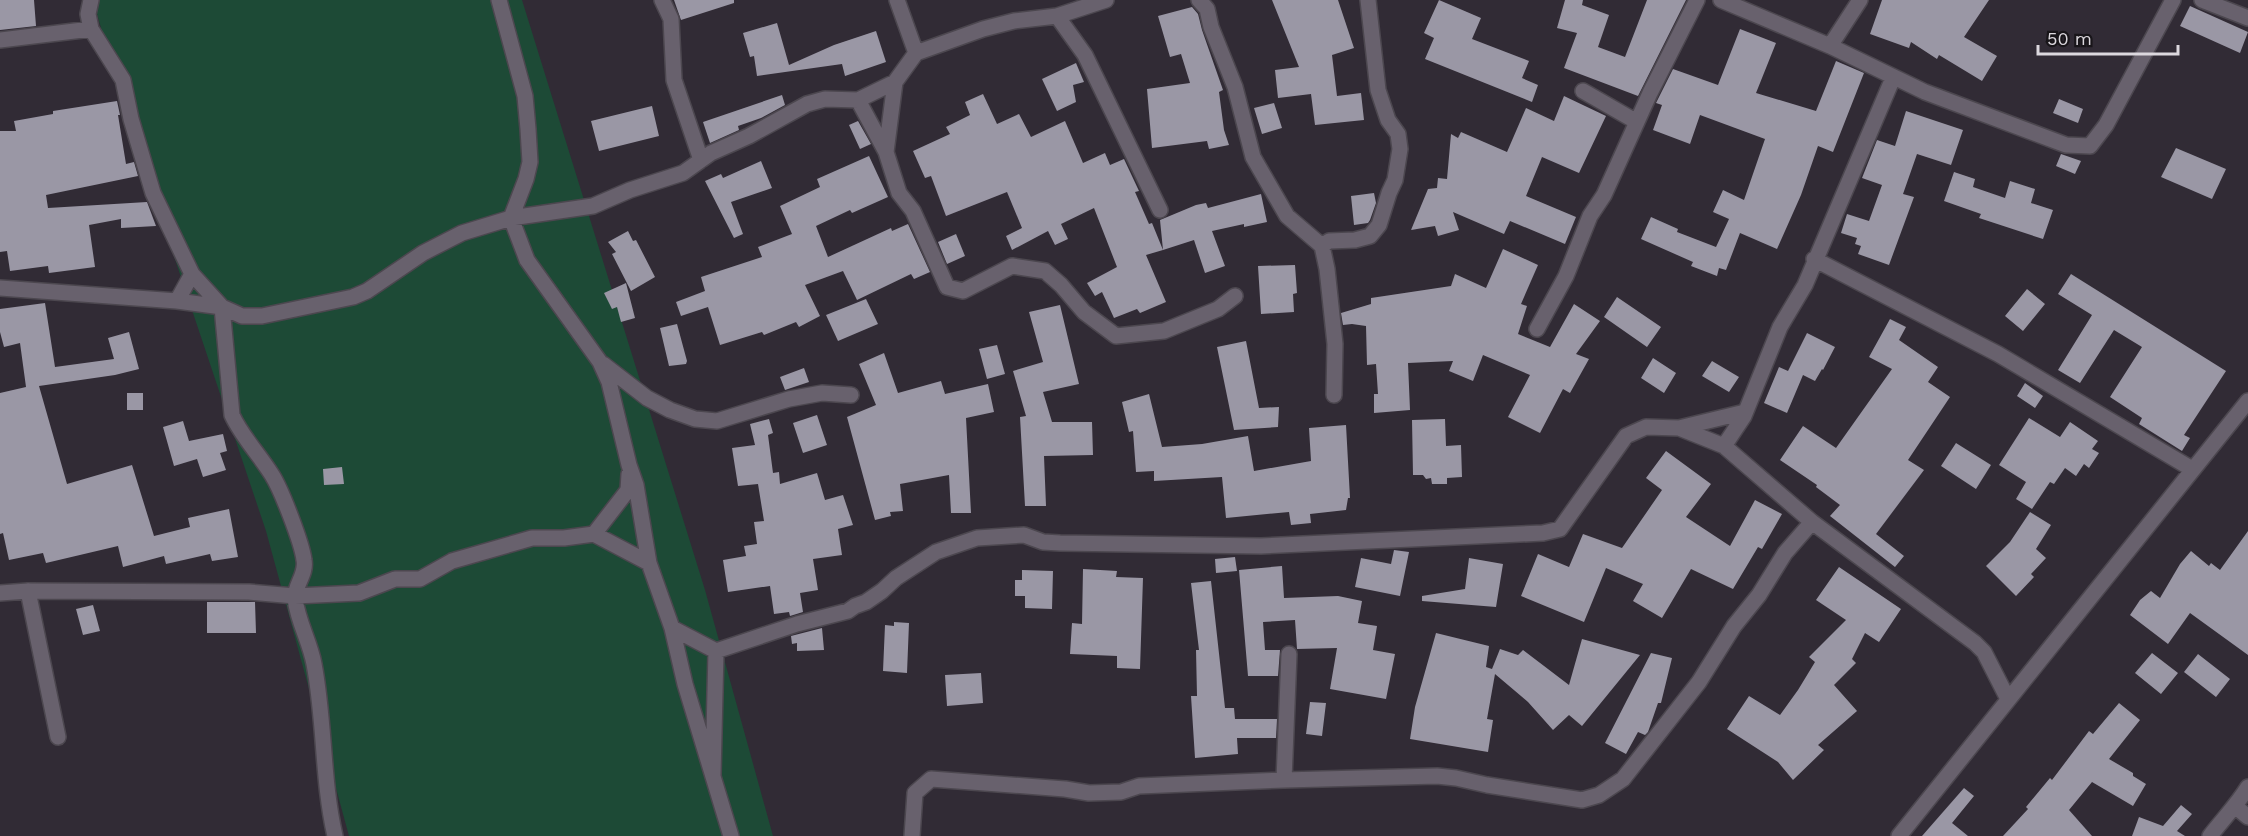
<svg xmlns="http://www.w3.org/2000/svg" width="2248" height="836" font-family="'Work Sans',sans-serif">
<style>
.green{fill:#1d4a36}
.building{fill:#9a97a5}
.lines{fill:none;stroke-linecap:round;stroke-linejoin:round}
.street-casing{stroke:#4c474f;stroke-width:18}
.street{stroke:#68616d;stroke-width:15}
</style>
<rect width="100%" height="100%" fill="#312b35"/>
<path class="green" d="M93 0H522L705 590 773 836H349L266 531 121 98Z"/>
<path class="building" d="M0 0H34L36 26 0 30Z
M674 0H734V3L681 20Z
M1272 0H1338L1354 48 1332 55 1337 96 1361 93 1364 120 1315 125 1311 94 1278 98 1275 70 1299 67Z
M1439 0 1481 18 1472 39 1529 61 1522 78 1538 85 1532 102 1425 59 1434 38 1424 33Z
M1565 0H1583L1582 5 1609 15 1598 47 1625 57 1647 0H1686L1638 96 1564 68 1577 33 1557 28Z
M1882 0H1989L1964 37 1997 56 1982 81 1939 55 1937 59 1911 42 1909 48 1870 34Z
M2190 6 2248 32 2240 53 2180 26Z
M1192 7 1198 14 1202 30 1223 90 1219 92 1224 130 1229 145 1209 149 1207 141 1152 148 1147 89 1190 83 1181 54 1170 57 1158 16Z
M777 23 789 65 834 45 876 31 886 62 845 76 842 64 757 76 754 56 750 57 743 33Z
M1740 29 1776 43 1756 93 1816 111 1836 61 1864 73 1833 152 1818 146 1801 195 1777 249 1740 233 1726 270 1719 268 1717 276 1691 266 1693 262 1641 239 1651 217 1678 229 1677 232 1716 247 1729 219 1713 212 1723 190 1744 200 1765 139 1700 115 1690 144 1653 130 1662 105 1656 103 1673 69 1718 85Z
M1076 63 1084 82 1073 85 1076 102 1057 111 1042 79Z
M983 94 997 124 1019 114 1031 137 1065 121 1083 163 1105 153 1110 165 1124 159 1139 191 1135 192 1149 224 1152 223 1163 250 1146 255 1166 302 1140 313 1137 309 1114 318 1102 292 1095 296 1087 283 1117 267 1094 208 1061 224 1068 239 1055 245 1048 231 1012 250 1006 236 1022 228 1007 192 946 216 931 176 925 178 913 151 950 134 946 127 970 115 965 102Z
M782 95 785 105 761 118 738 126 739 130 710 143 703 122Z
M1564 96 1606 116 1579 173 1542 157 1526 196 1576 217 1565 244 1510 221 1504 234 1453 212 1459 230 1438 236 1435 226 1411 230 1428 189 1437 188 1438 178 1447 179 1451 134 1458 138 1461 132 1507 152 1526 108 1554 121Z
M2059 99 2083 109 2078 123 2053 113Z
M117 101 120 115H118L126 164 134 162 138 176 46 195 48 208 147 202 156 226 121 228V219L89 225 95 267 49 273 48 266 10 271 7 251 0 252V131H16L14 121 53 114V111Z
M1274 103 1282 128 1262 134 1254 108Z
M652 106 659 136 599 151 591 121Z
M1906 111 1963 130 1951 165 1917 154 1903 194 1914 197 1889 265 1858 254 1861 246 1855 244 1857 238 1841 233 1847 214 1869 221 1882 185 1862 178 1877 140 1895 146Z
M858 121 871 144 860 149 849 125Z
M2176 148 2226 169 2212 199 2161 177Z
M2061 154 2081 161 2075 174 2056 166Z
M869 156 888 197 852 213 850 210 816 226 828 257 891 228 892 231 908 224 930 272 914 279 911 274 857 300 843 271 805 285 820 316 799 327 796 322 764 335 762 332 720 345 708 307 681 316 676 302 705 291 701 277 762 257 758 247 792 234 780 206 820 187 817 179Z
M761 161 772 188 731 202 743 234 734 238 705 181 721 174 723 178Z
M1954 172 1975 179 1973 187 2005 198 2010 181 2035 189 2031 203 2053 210 2043 239 1979 218 1981 214 1944 201Z
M1374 193 1376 203 1370 220 1368 223 1354 225 1351 196Z
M1261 194 1267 222 1244 227V224L1212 231 1225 266 1205 273 1194 240 1163 250 1160 220 1196 205 1206 203 1208 208Z
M628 231 633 241 636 240 655 277 631 291 612 254 616 252 608 242Z
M956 234 965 256 947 264 938 242Z
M1503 249 1538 265 1521 304 1527 306 1518 334 1550 347 1574 304 1600 321 1576 354 1589 359 1570 393 1563 389 1540 433 1508 417 1530 375 1483 355 1473 381 1449 371 1453 361 1408 363 1410 410 1374 413V394H1378L1376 364 1367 365 1366 326 1352 324 1343 325 1341 313 1371 304V298L1451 286 1455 274 1486 288Z
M1295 265 1297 293 1293 294 1294 312 1261 314 1258 266Z
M2071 274 2226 371 2184 435 2190 438 2182 451 2139 424 2142 418 2110 397 2142 347 2114 330 2080 383 2058 370 2092 315 2058 294Z
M626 283 635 318 621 322 617 307 612 309 604 293Z
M2027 289 2045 304 2023 331 2005 316Z
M1617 297 1661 327 1647 347 1604 317Z
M866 299 878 324 838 341 826 315Z
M45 303 55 367 114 359 108 338 129 332 139 369 115 375 39 386 67 484 132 465 154 536 190 527 188 518 229 509 238 557 212 561 210 554 166 564 164 556 123 567 118 546 46 563 43 553 9 560 3 533 0 534V393L26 387 20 343 4 347 0 332V309Z
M1060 305 1079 384 1043 392 1052 422H1092L1093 455 1044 456 1046 506H1025L1020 417 1026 416 1013 371 1043 362 1029 312Z
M1890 319 1906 327 1899 340 1938 367 1928 382 1950 397 1908 460 1924 470 1876 534 1904 556 1895 567 1830 516 1840 505 1816 487 1817 485 1780 460 1803 426 1836 448 1892 369 1869 357Z
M677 324 687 361 686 364 669 366 660 328Z
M1807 333 1835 347 1823 370 1822 369 1815 381 1803 375 1787 413 1764 403 1779 367 1788 371Z
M1246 341 1259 408 1279 407 1278 427 1234 430 1217 347Z
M997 345 1005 374 987 379 979 349Z
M884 353 898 393 941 381 945 394 988 384 994 412 966 418 971 513H951L949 475 900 484 903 511 890 512 891 516 875 520 847 417 876 405 859 364Z
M1653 358 1676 373 1664 393 1641 378Z
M1712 361 1739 377 1729 392 1702 376Z
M804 368 809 382 785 390 780 377Z
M2025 383 2043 396 2035 408 2017 396Z
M127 393H143V410H127Z
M1149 394 1162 447 1202 444 1248 436 1254 471 1311 461 1309 428 1346 425 1350 498H1348L1346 510 1310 514 1311 523 1291 525 1289 512 1226 518 1222 477 1154 481V471L1136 472 1133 431 1129 432 1122 402Z
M817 415 827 445 803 453 793 423Z
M2029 418 2060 437 2070 422 2098 441 2092 449 2099 453 2089 468 2084 464 2076 476 2065 468 2054 484 2050 482 2032 509 2016 499 2026 482 1999 465Z
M769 419 773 433 768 435 773 473 779 472 780 484 817 473 825 500 843 495 853 525 838 529 842 555 813 559 818 590 800 593 803 612 790 616 789 612 774 614 770 586 728 592 723 560 746 556 744 546 757 544 754 522 764 521 758 484 738 486 732 448 755 445 750 424Z
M1445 419 1446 446 1461 445 1462 477 1447 478V484H1432L1431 478 1426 479 1423 475H1413L1412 420Z
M183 421 189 441 223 434 227 451 220 453 226 470 203 477 197 459 174 466 163 427Z
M1956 443 1991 465 1976 489 1941 466Z
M1666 451 1711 484 1686 517 1730 546 1755 500 1782 514 1762 549 1758 547 1733 589 1691 569 1662 618 1633 601 1643 584 1606 568 1584 622 1521 596 1538 554 1569 567 1583 534 1622 548 1662 490 1646 478Z
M342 467 344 484 324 485 323 469Z
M2030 512 2051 525 2036 549 2046 558 2031 574 2034 577 2016 596 1986 566 2010 542Z
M2248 531V655L2190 613 2168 644 2130 615 2140 600 2151 591 2160 598 2180 564 2191 551 2209 566 2211 563 2220 570Z
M1394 550 1409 552 1400 596 1355 587 1361 558 1391 564Z
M1235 557 1237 571 1216 573 1215 559Z
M1469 558 1503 564 1496 607 1422 601V596L1465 589Z
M1282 566 1284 598 1338 596 1362 601 1358 623 1377 626 1373 650 1395 654 1386 699 1330 689 1337 648 1297 649 1295 620 1263 622 1265 650H1280L1278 676H1248L1239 570Z
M1839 567 1901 609 1879 642 1865 633 1852 659 1856 663 1834 685 1857 711 1818 745 1824 750 1793 780 1778 762 1727 729 1749 696 1780 715 1798 690 1815 662 1809 657 1846 620 1816 600Z
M1083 569 1117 571 1116 577 1143 578 1140 669 1117 668V656L1070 654 1072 623 1082 624Z
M1022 570 1053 571 1052 609 1025 608V596H1015V580H1022Z
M1211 581 1225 708H1234L1235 719H1277L1276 738H1237L1238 754 1195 758 1191 696H1197L1196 650H1199L1191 583Z
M207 602H255L256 633H207Z
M93 605 100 631 83 635 76 609Z
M894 622 909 623 907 673 883 671 885 625 894 626Z
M822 628 824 650 797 651V643L792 644 791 636Z
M1436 633 1489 646 1486 667 1492 669 1500 649 1518 655 1523 650 1569 685 1582 639 1640 655 1582 726 1569 715 1553 730 1528 702 1495 674 1487 719 1493 720 1488 752 1410 739 1415 707Z
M1651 653 1672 658 1661 703H1658L1648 732 1645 735 1638 732 1626 754 1605 743Z
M2152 653 2178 673 2161 694 2135 673Z
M2198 654 2230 679 2216 697 2184 672Z
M981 673 983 703 947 706 945 675Z
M1310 702 1326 703 1322 736 1306 734Z
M2119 703 2140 720 2109 759 2133 773V776L2146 784 2133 806 2092 782 2069 810 2092 836H2003L2028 809 2026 807 2050 778 2052 780 2089 731 2093 734Z
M1964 788 1974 796 1952 823 1968 836H1922Z
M2181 805 2192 814 2177 831 2185 836H2132L2139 817 2163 826Z"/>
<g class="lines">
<defs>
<path id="street" d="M91 0 88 14 91 29 123 80 131 119 153 193 192 274 222 307 232 415C242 437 259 454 272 475 281 489 302 543 304 560 307 574 294 586 295 599 298 622 310 642 314 664 325 721 322 780 335 836
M499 0 525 96 528 129 530 162 526 179 511 218 527 260 600 362 609 382 629 465 636 485 649 563 672 628 685 684 731 836
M662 0 671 19 674 80 701 160
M897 0 916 53
M1199 0 1207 9 1211 27 1235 87 1253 157 1287 216 1322 246 1327 269 1335 344 1334 395
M1721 0 1830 46 1925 92 2066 145 2090 146 2106 125 2173 0
M2202 0 2248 18
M1057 16 1085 55 1160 210
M0 40 91 29
M1830 46 1860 0
M1583 91 1637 122
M858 100 886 152 899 193 913 211 947 287 963 291 1012 266 1045 271 1061 285 1084 312 1116 336 1164 331 1218 309 1235 296
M886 152 895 82
M1322 246 1329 241 1355 240 1370 236 1379 225 1389 193 1395 180 1400 149 1398 134 1388 120 1378 90 1368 0
M1814 259 1998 354 2192 469
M0 288 177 301 222 307 242 316H262L353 297 367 291 423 253 462 233 511 218 593 206 630 190 683 173 711 153 749 136 807 104 825 99 858 100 895 82 916 53 983 29 1014 21 1057 16 1106 0
M177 301 192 274
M1537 329 1566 276 1590 216 1604 195 1650 93 1697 0
M603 364 647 398 670 410 695 419 717 421 789 399 822 393 851 395
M1679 428 1724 446 1812 522 1975 643 1984 652 2008 699
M1724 446 1744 416 1780 327 1805 285 1893 78
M594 534 649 563
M28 591 58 737
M0 593 28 591 249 592 295 596 359 593 395 579H420L452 561 532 538H564L594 534 628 490 629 474
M672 628 716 651
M713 775 716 651 797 624 848 611 855 606 866 602 882 591 896 578 936 552 977 538 1024 535 1043 542 1060 543 1261 546 1543 533 1560 529 1626 436 1646 427 1679 428 1745 412
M1284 780 1289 654
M2236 807 2248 817
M912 836 915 793 931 779 1065 789 1089 793 1121 792 1139 786 1284 780 1437 776 1456 778 1487 785 1582 800 1599 795 1623 779 1699 682 1734 626 1759 595 1785 553 1812 522
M1899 836 2248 401
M2210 836C2223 819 2237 805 2248 787"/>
</defs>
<use href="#street" class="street-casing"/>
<use href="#street" class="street"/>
</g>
<path d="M2038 45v9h140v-9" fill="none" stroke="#dcd8de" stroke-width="3"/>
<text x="2047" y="45" font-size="18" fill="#dcd8de" stroke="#181519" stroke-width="4.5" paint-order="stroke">50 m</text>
</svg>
